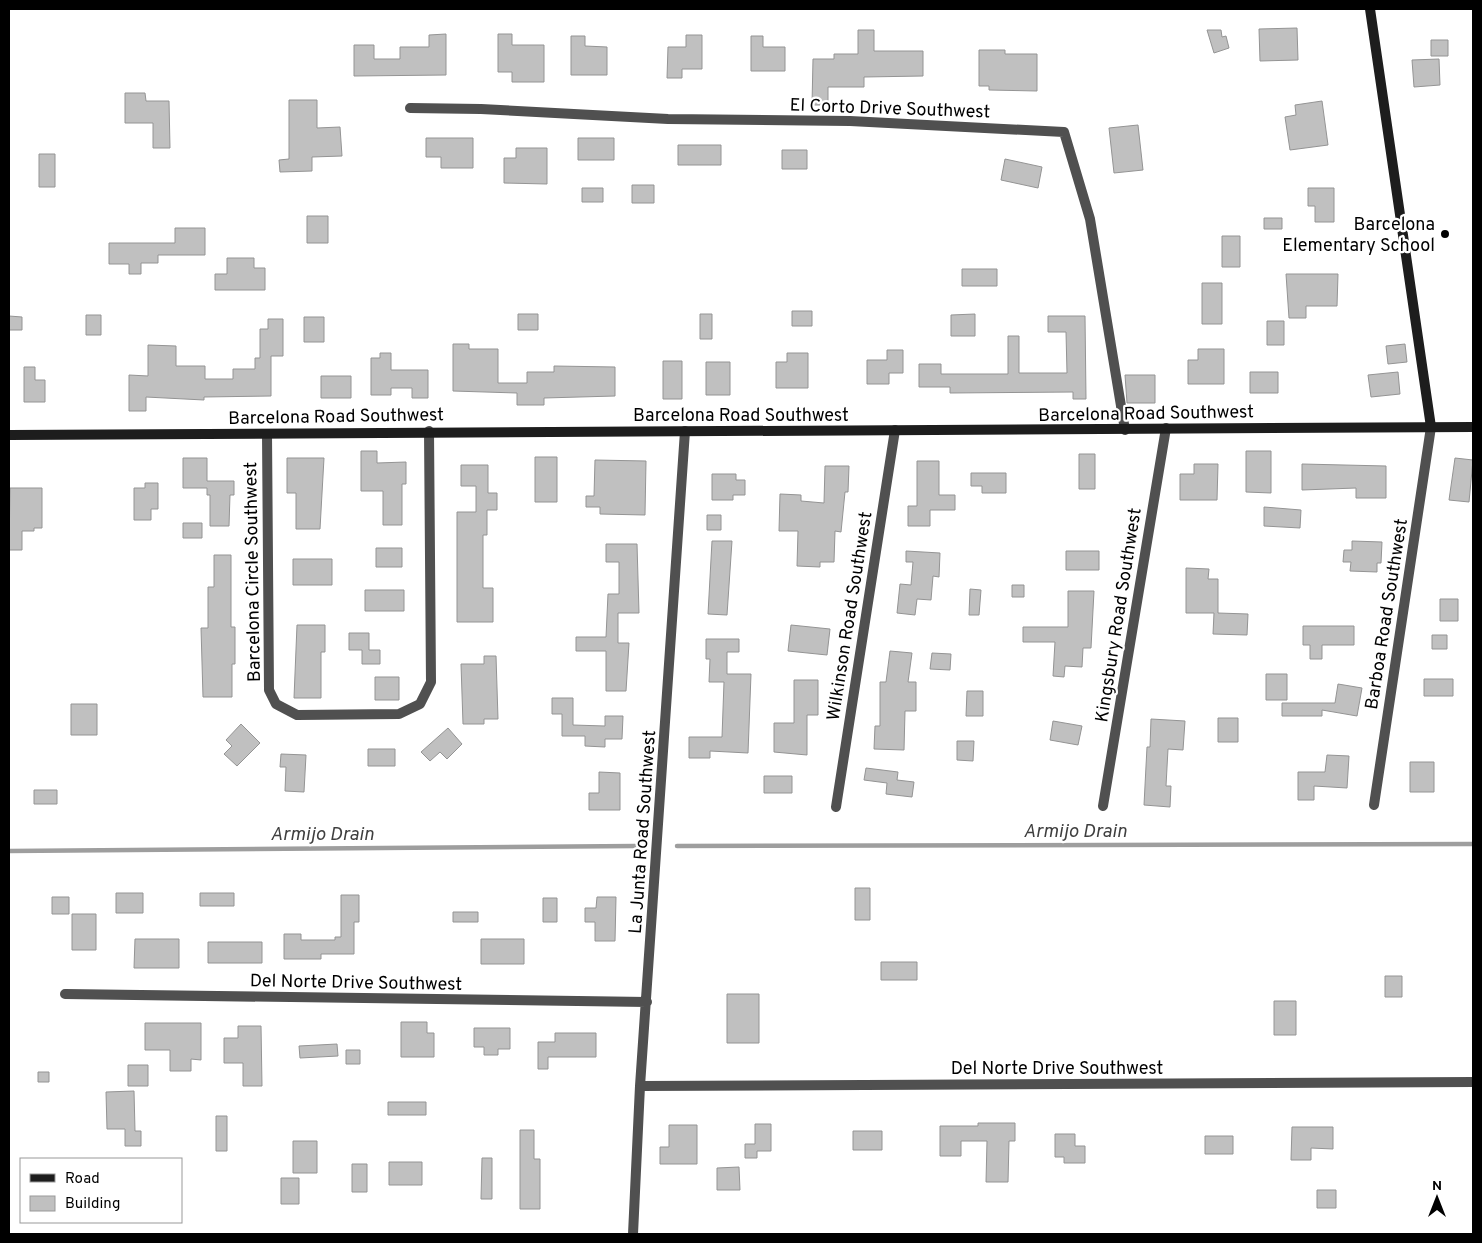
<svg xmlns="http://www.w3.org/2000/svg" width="1482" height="1243" font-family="Overpass,sans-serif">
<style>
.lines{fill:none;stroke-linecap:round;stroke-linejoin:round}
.stream{stroke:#9e9e9e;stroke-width:4.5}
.building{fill:#c0c0c0;stroke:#949494}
.street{stroke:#505050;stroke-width:10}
.secondary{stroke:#1d1d1d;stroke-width:10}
.poi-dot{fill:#000;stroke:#fff;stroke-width:2}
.labels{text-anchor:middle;stroke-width:4.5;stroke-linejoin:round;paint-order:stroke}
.street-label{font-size:18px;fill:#000;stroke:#fff}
.poi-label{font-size:18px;fill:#000;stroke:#fff;text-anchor:end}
.water-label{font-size:19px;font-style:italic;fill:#3f3f3f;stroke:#fff}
</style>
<rect width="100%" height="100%" fill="#fff"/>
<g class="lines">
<path class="stream" d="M677 846 1473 844
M9 851 635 846"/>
</g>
<path class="building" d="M1297 28 1298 60 1260 61 1259 29Z
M858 30H874V51H923V76L864 77V87H828V105H812L813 59H834V54H858Z
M1207 30H1221L1222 37 1226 36 1229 48 1214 53Z
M446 34V75L354 76V45H374V59H400V47H429V35Z
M498 34H512V45H544V82H512V72H498Z
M686 35H702V69H682V78H667L668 47H686Z
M571 36H585V46L607 47V75H571Z
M751 36H763V47H785V71H751Z
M1431 40H1448V56H1431Z
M979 50H1005V54H1037V91L989 90V86H979Z
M1439 59 1440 85 1414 87 1412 60Z
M125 93H145L146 101H169L170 148H153V123H125Z
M289 100H317V128L340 127 342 156 312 157V171L280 172 279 160 289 159Z
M1322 101 1328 145 1290 150 1285 117 1296 115 1295 105Z
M1138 125 1143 170 1114 173 1109 128Z
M426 138H473V168H441V157H426Z
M578 138H614V160H578Z
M678 145H721V165H678Z
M516 148H547V184L504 183V158H516Z
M782 150H807V169H782Z
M39 154H55V187H39Z
M1005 159 1042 167 1038 188 1001 180Z
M632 185H654V203H632Z
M582 188H603V202H582Z
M1308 188H1334V222H1315V206H1308Z
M307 216H328V243H307Z
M1264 218H1282V229H1264Z
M175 228H205V255H158V263H141V274H129V264H109V243H175Z
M1222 236H1240V267H1222Z
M227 258H254V268H265V290H215V274H227Z
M962 269H997V286H962Z
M1286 274H1338L1337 306H1306V318H1289Z
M1202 283H1222V324H1202Z
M792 311H812V326H792Z
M518 314H538V330H518Z
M700 314H712V339H700Z
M975 314V336H951V315Z
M86 315H101V335H86Z
M9 316 22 317V330H9Z
M1048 316H1085L1086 399H1073V392L950 393V387H919V364H941V374H1008V336H1019V373H1067L1066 332H1048Z
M304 317H324V342H304Z
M268 319H283V356H271V396L204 397V400L146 397V411H129V375L148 376V345L176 346V366H205V379H233V369H255V358H260V329H268Z
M1267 321H1284V345H1267Z
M453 344H469V349H498V383H527V372H554V366L615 367V396L544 398V405H517V393L453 391Z
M1405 344 1407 362 1388 364 1386 346Z
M1198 349H1224V384H1188V360H1198Z
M887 350H903V373H889V384H867V360H887Z
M380 353H391V370H428V398H412V388H391V395H371V358H380Z
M787 353H808V388H776V362H787Z
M663 361H682V399H663Z
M706 362H730V395H706Z
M24 367H35V380H45V402H24Z
M1250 372H1278V393H1250Z
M1398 372 1400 394 1371 397 1368 375Z
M1125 375H1155V403H1127Z
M321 376H351V398H321Z
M361 451H377V463L406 462V484H402V525H383V491H361Z
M1246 451H1271V493L1246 492Z
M1079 454H1095V489H1079Z
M535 457H557V502H535Z
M183 458H207V481H234V495H230L229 526H210V495H207V488H183Z
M287 458H324L320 529H296V493H287Z
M1455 458 1473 460 1469 502 1449 500Z
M595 460 646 461 645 515 600 514V507H586V496H594Z
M917 461H939V495H955V510H930V526H908V506H917Z
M1194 464H1218L1217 500H1180V474H1194Z
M1302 464 1386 466V498H1356V488L1302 490Z
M461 465H488V493H497V510H487V535H483V588H493V622H457V512H476V486H461Z
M825 466H849L848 492H845L841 532 835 531 834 562H820V567L797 566 798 531H779L780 494 801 495V501L824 503Z
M971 473H1006V493H982V486H971Z
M712 474H736V480H745V495H733V500H712Z
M145 483H158V509H151V520H134V488H145Z
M10 488H42V528H34V531H22V550H9Z
M1264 507 1301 510 1300 528 1264 526Z
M707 515H721V530H707Z
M183 523H202V538H183Z
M712 541H732L727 615 708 614Z
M1352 541 1382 542 1381 563H1377V572L1350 571 1351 562H1343L1344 550H1352Z
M606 544H637L639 613H618V643H629L626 691H606V651H576V637H606L608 594H619V562H606Z
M376 548H402V567H376Z
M906 551 940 553 939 577 933 576 931 600 917 599 915 615 897 613 900 584 911 585 913 562H906Z
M1066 551H1099V570H1066Z
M214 555H231V627H235V664H232V697H203L201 628H208V587H214Z
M293 559H332V585H293Z
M1186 568 1209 569 1208 579H1218V613L1248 614 1247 635 1213 634 1214 613H1186Z
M1012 585H1024V597H1012Z
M970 589 981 590 979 615H969Z
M365 590H404V611H365Z
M1068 591H1094L1091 648H1083L1082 667 1065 666 1064 677 1053 676 1055 642H1023V627H1068Z
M1440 599H1458V621H1440Z
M297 625H325V652H321V698H294Z
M791 625 830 629 827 655 788 651Z
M1303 626H1354V645H1322V659H1310V645H1303Z
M349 633H369V650H380V664H362V650H349Z
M1432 635H1447V649H1432Z
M706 639H739V652H727V674H751L748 753 710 751V758H689V737H722L724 682H709L710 659H706Z
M890 651 912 653 908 682H916V711H905L904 750 874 749 875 726H880V682H886Z
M932 653 951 654 950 670 930 669Z
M484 656H496L498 719H484V724H463L461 664H484Z
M1266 674H1287V700H1266Z
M375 677H399V700H375Z
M1424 679H1453V696H1424Z
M794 680H818V715H807V755L774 752V723H794Z
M1338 684 1362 688 1357 716 1322 710V716H1282V703H1335Z
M967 691H983V716H966Z
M552 698H573V725L605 726V716H623L622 739H605V747L585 746V736H562V714H552Z
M71 704H97V735H71Z
M1218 718H1238V742H1218Z
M1151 719 1185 721 1183 750 1168 749 1166 786H1171L1170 807 1144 805 1147 747H1150Z
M1053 721 1082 726 1078 745 1050 740Z
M241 724 260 743 237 766 224 754 232 746 226 740Z
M448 728 462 744 447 759 440 752 430 761 421 752Z
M957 741H974L973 761 957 760Z
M368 749H395V766H368Z
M281 754 306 755 304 792 285 791 286 767H280Z
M1327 755 1349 756 1347 788 1314 786V800H1298V772H1325Z
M1410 762H1434V792H1410Z
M866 768 898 772 897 780 914 782 912 797 886 794 887 783 864 780Z
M599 772 620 773V810H589V793H599Z
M764 776H792V793H764Z
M34 790H57V804H34Z
M855 888H870V920H855Z
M116 893H143V913H116Z
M200 893H234V906H200Z
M341 895H359V922H354V954H321V959H284V934H301V940H335V937H341Z
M52 897H69V914H52Z
M597 897H616L615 941H595V922H585V908H596Z
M543 898H557V922H543Z
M453 912H478V922H453Z
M72 914H96V950H72Z
M135 939H179V968H134Z
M481 939H524V964H481Z
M208 942H262V963H208Z
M881 962H917V980H881Z
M1385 976H1402V997H1385Z
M727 994H759V1043H727Z
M1274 1001H1296V1035H1274Z
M401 1022H427V1033H434V1057H401Z
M145 1023H201V1060L191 1059V1071H170V1050H145Z
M238 1026H261L262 1086H243V1063H224V1038H238Z
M474 1028H510V1049H498V1055H484V1047H474Z
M555 1033H596V1057H548V1069H538V1042H555Z
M337 1044 338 1056 300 1058 299 1046Z
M346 1050H360V1064H346Z
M128 1065H148V1086H128Z
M38 1072H49V1082H38Z
M134 1091 135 1131H141V1146H125V1129H107L106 1092Z
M388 1102H426V1115H388Z
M216 1116H227V1151H216Z
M978 1123H1015V1141H1009L1008 1182H986L987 1141H961V1156H940V1126H978Z
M755 1124H771V1151H757V1158H745V1144H755Z
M669 1125H697V1164H660V1147H669Z
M1292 1127H1333V1149L1311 1148V1160H1291Z
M520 1130H534V1159H540V1209H520Z
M853 1131H882V1150H853Z
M1055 1134H1075V1146H1085V1163H1064V1157H1055Z
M1205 1136H1233V1154H1205Z
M293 1141H317V1173H293Z
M482 1158H492V1199H481Z
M389 1162H422V1185H389Z
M352 1164H367V1192H352Z
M739 1167 740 1190H717V1168Z
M281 1178H299V1204H281Z
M1317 1190H1336V1208H1317Z"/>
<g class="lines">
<path class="street" d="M410 108 481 109 668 119 850 121 1064 132 1090 219 1125 430
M267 434 269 690 276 704 297 715 399 714 420 704 431 682 429 431
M1374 805 1431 427
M1103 806 1166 428
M836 807 895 430
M65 994 647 1002
M640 1086 1473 1082
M633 1234 640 1086 685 431"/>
<path class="secondary" d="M1370 9 1431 427
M9 435 1473 427"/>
</g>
<circle class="poi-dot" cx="1445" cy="234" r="5"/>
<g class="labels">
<g class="street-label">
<text transform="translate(890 108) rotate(2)" y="6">El Corto Drive Southwest</text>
<text transform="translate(1146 413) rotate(-1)" y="6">Barcelona Road Southwest</text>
<text x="741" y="421">Barcelona Road Southwest</text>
<text transform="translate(336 416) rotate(-1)" y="6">Barcelona Road Southwest</text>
<text transform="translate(252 572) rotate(-91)" y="6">Barcelona Circle Southwest</text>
<text transform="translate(1386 614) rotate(-81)" y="6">Barboa Road Southwest</text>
<text transform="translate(1118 615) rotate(-81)" y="6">Kingsbury Road Southwest</text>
<text transform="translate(849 616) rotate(-81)" y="6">Wilkinson Road Southwest</text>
<text transform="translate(642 832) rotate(-86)" y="6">La Junta Road Southwest</text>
<text transform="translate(356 982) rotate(1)" y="6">Del Norte Drive Southwest</text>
<text x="1057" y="1074">Del Norte Drive Southwest</text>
</g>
<g class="poi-label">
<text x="1435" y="230">Barcelona<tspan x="1435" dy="21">Elementary School</tspan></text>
</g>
<g class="water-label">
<text x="1075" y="837">Armijo Drain</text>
<text x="322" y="840">Armijo Drain</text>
</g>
</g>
<rect width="1482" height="1243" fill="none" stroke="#000000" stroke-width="20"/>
<rect x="20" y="1158" width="162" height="65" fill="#ffffff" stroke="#999999"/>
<rect x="30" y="1174" width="25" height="8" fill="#1d1d1d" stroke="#999999"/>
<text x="65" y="1183" font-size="15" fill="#000000">Road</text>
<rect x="30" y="1196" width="25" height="15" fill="#c0c0c0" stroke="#999999"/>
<text x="65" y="1208" font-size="15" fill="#000000">Building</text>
<g transform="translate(1437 1198)" stroke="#ffffff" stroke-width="4" paint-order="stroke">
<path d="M0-4L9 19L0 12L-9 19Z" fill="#000000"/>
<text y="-8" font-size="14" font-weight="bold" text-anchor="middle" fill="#000000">N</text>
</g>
</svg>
